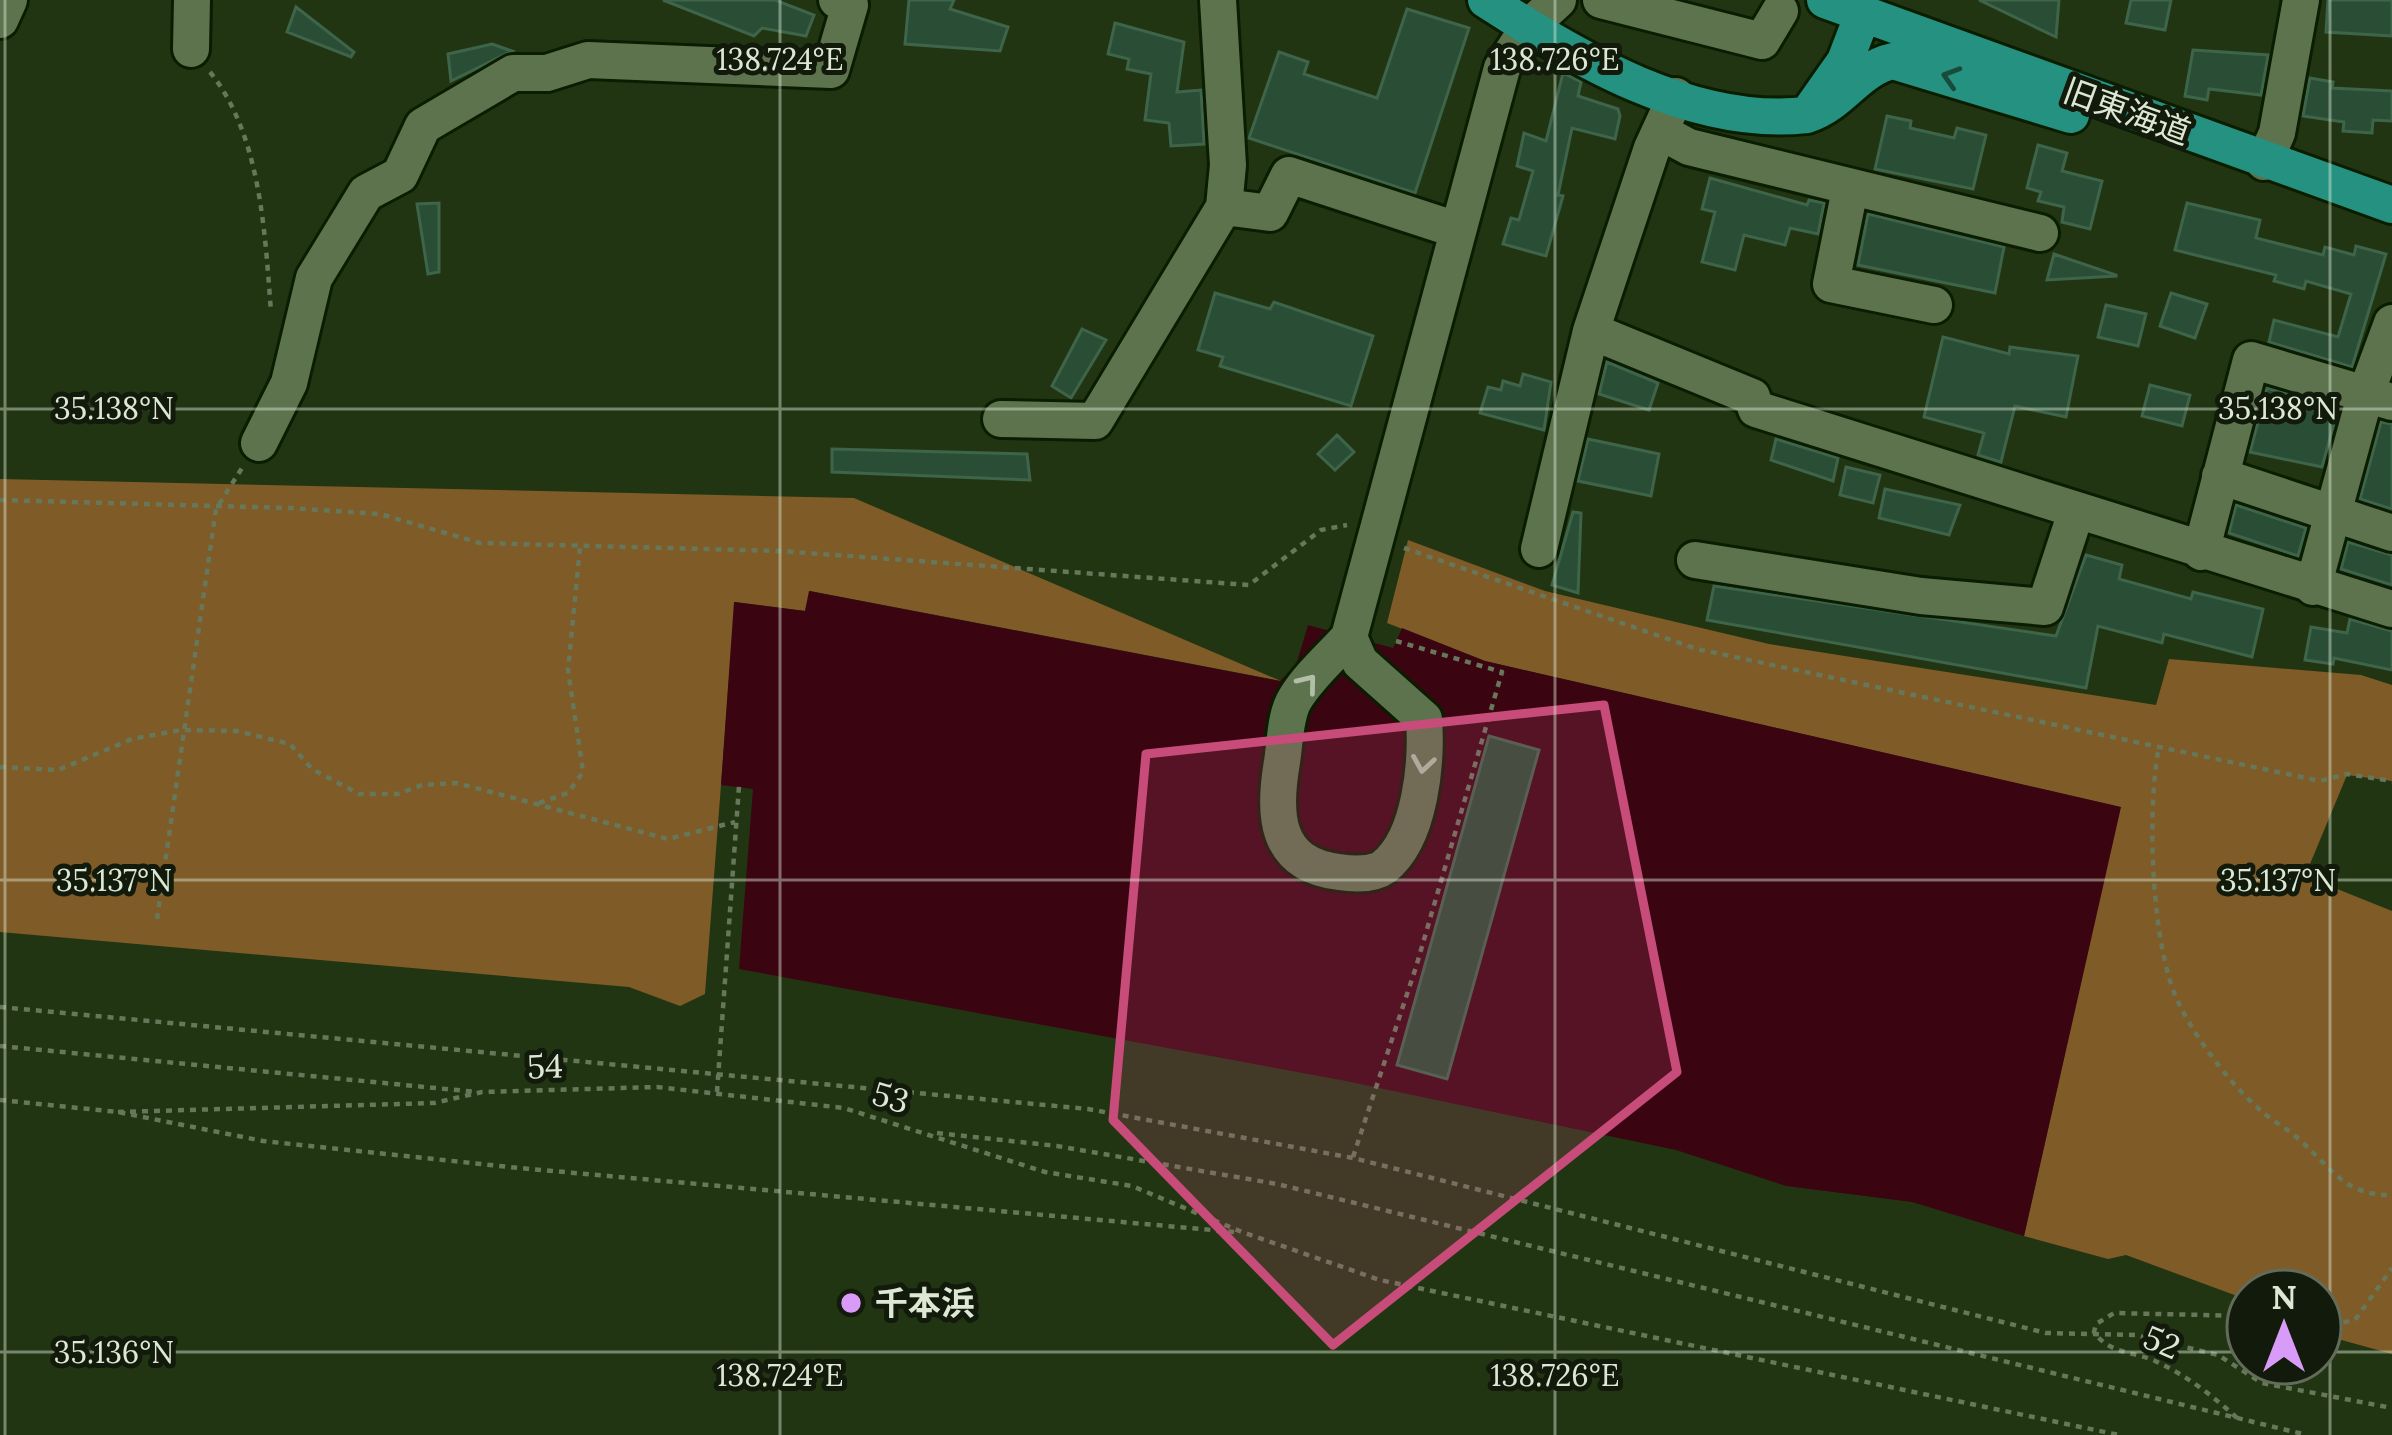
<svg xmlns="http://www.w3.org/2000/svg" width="2392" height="1435" font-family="Lora,'Noto Sans JP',serif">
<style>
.forest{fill:#7f5b28}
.water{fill:#3a0511}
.building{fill:#294e35;stroke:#3e6449;stroke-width:3}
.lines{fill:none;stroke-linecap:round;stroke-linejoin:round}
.minor-casing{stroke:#0b1d00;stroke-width:42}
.major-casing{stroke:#0b1d00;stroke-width:42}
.path{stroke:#67775a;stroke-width:4.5;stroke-dasharray:6 6;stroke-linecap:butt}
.minor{stroke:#5d734e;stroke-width:36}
.major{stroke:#259180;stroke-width:36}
.oneway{stroke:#1a4a3a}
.oneway2{stroke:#b0bfa5}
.marked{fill:#c84c79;fill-opacity:0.2;stroke:#c84c79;stroke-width:9;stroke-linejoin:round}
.ticks{fill:none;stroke:#dce8d4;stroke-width:3;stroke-opacity:0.45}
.poi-dot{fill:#d89bf8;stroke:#121a0b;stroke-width:4.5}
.labels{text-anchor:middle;stroke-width:10;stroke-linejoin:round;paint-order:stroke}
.street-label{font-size:33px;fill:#dce8d4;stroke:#121a0b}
.poi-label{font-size:33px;font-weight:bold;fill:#dce8d4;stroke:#121a0b;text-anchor:start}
.ticks-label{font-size:30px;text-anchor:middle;fill:#dce8d4;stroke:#121a0b;stroke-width:10;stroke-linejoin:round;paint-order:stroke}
</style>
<rect width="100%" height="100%" fill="#223513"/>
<path class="forest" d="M0 479 854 498 1281 681 810 591 805 611 735 602 705 994 680 1006 629 987 0 932Z
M1408 540 1545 591 1769 644 2156 705 2169 659 2361 675 2392 685V781L2347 775 2305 876 2392 911V1354L2320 1334V1291H2248V1300L2126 1255 2108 1259 2024 1236 2120 807 1485 661 1387 623Z"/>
<path class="water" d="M809 591 1280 681 1296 665 1308 625 1393 648 1402 628 1485 661 2121 807 2024 1236 1912 1202 1786 1186 1676 1150 1341 1080 739 969 753 789 721 785 734 602 805 611Z"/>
<path class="building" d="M663 0H775L814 15 806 36 762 28 754 36Z
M909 0H954L950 9 1008 27 1000 51 905 44Z
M1979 0H2059L2056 37Z
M2131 0H2171L2165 30 2126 23Z
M2328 0H2392V36L2326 32Z
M296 7 354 52 351 57 287 32Z
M1407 9 1469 28 1415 193 1249 138 1279 52 1308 62 1304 74 1377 98Z
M1115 23 1184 42 1177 92 1201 90 1204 144 1171 146 1169 123 1145 120 1151 74 1127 69 1129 59 1108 54Z
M492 44 512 51 451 81 448 54Z
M2193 50 2268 55 2261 95 2209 89 2207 100 2185 96Z
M1563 73 1581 82 1578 96 1618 109 1620 116 1615 139 1572 128 1558 195 1563 196 1546 256 1503 244 1511 218 1519 220 1533 171 1517 166 1524 133 1546 141Z
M2310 78 2333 82 2332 88 2392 91V121L2373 120 2372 133 2343 131 2344 122 2303 116Z
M1887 116 1911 121 1910 128 1954 138 1957 128 1986 135 1973 189 1875 169Z
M2038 145 2067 153 2062 171 2102 181 2090 229 2062 222 2064 207 2038 201 2041 192 2027 188Z
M1710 178 1807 205 1809 200 1824 203 1818 234 1790 228 1785 245 1744 235 1735 270 1702 262 1715 212 1702 209Z
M439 203V272L428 274 417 204Z
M2187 203 2260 220 2256 238 2323 255 2325 247 2354 255 2356 246 2386 254 2352 367 2269 342 2274 320 2338 337 2351 294 2306 281 2304 289 2274 281 2276 275 2175 250Z
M1868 214 2004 247 1995 293 1858 265Z
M2054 254 2116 275V276L2047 280Z
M1215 293 1270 309 1274 302 1373 336 1351 406 1220 366 1223 357 1198 350Z
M2171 293 2207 304 2195 338 2160 326Z
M2106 305 2146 314 2138 346 2098 337Z
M1082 329 1106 340 1071 398 1052 386Z
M1943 337 2009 354 2010 347 2078 356 2066 417 2015 406 2001 462 1978 455 1984 433 1924 417Z
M1607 362 1658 383 1649 410 1599 394Z
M1523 374 1551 382 1544 430 1480 413 1488 387 1501 390 1503 381 1520 386Z
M2150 385 2190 395 2182 426 2142 416Z
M2267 388 2338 409 2322 467 2250 452Z
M2381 422 2392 424V509L2360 499Z
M1337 435 1354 452 1335 470 1318 454Z
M1588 439 1659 454 1651 496 1578 481Z
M1776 439 1838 458 1833 481 1771 460Z
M832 449 1027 454 1030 480 832 472Z
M1846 467 1880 475 1873 503 1840 495Z
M1885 489 1960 505 1949 535 1879 518Z
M2236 505 2306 528 2298 556 2229 533Z
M1573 512 1581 513 1578 593 1552 585Z
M2348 542 2392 555V585L2341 569Z
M2086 555 2122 565 2119 579 2191 599 2193 592 2263 609 2252 657 2164 634 2162 643 2098 626 2086 688 1707 620 1714 586 2056 636Z
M2350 619 2392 631V670L2334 658 2333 664 2305 660 2311 627 2347 633Z
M1489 736 1539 750 1447 1079 1397 1065Z"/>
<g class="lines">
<defs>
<path id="minor" d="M1601 0 1762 41 1780 11
M0 20 9 0
M191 49 192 0
M1676 96 1652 148 1591 331 1752 397 1756 409 2392 609
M1661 132 1689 147 2040 233
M2264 162 2277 133 2301 0
M1850 189 1831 284 1934 305
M1224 207 1270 213 1289 175 1457 230
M1001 419 1095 421 1224 207 1228 165 1218 0
M259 443 289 383 314 278 366 193 400 175 423 126 513 73H547L588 60 831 70 850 5 837 0
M2220 476 2392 533
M1539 549 1591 331
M2201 552 2251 360 2392 402
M1695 560 1921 596 2045 607 2076 512
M2313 587 2365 396 2392 323
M1349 637 1360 662 1424 719C1427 761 1421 838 1384 867 1373 875 1352 874 1339 872 1274 864 1273 814 1282 762 1285 743 1285 715 1295 699 1309 676 1331 657 1349 637L1502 68 1528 28 1558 0"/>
<path id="major" d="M1486 0C1577 59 1694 128 1807 115L1845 61 1863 14
M1825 0 2392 205
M1807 115C1843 103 1857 69 1893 61L2071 115"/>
</defs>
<use href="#minor" class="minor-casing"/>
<use href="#major" class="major-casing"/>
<path class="path" d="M210 72C261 135 265 234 271 312
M0 500 289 508 380 514 480 543 780 551 1249 585 1321 530 1347 525
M1404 548 1697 649 2320 781 2347 774 2392 781
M2158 752C2147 813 2151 950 2180 1006 2199 1043 2233 1088 2265 1114 2277 1124 2291 1131 2302 1142 2333 1170 2346 1196 2392 1195
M0 767 58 770 132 739 181 730 237 731 290 744 312 769 359 794H398L422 785 457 783 668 839 735 822
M539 803 568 793 583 772 568 670 580 547
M157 919 216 509 242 468
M0 1007 1088 1109 1353 1158 2046 1333 2135 1335 2218 1355 2262 1383 2392 1408
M0 1046 477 1092
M717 1092 739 786
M0 1100 118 1112 263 1141 519 1168 1234 1232
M118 1112 434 1103 482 1092 657 1087 844 1108 1045 1172 1132 1186 1242 1232 1380 1280 2119 1435
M937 1133 1057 1146 1277 1184 2307 1435
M1353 1157 1416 967 1502 672 1396 641
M2320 1327 2355 1320 2392 1268
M2237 1418C2213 1396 2186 1375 2155 1361 2133 1351 2109 1354 2094 1332L2096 1324 2114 1313 2248 1316"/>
<use href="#minor" class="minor"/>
<use href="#major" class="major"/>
</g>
<defs><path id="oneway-chevron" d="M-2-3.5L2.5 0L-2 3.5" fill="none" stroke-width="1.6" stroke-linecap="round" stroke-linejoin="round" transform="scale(3)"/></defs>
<use class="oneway" href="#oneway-chevron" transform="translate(1951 77) rotate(-163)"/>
<g class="oneway2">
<use href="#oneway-chevron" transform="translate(1308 683) rotate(-51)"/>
<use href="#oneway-chevron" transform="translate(1423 764) rotate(99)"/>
</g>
<path class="marked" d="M1604 705 1677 1072 1333 1345 1113 1120 1146 754Z"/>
<path class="ticks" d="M5 0V1435M780 0V1435M1555 0V1435M2330 0V1435M0 409H2392M0 880H2392M0 1352H2248M2320 1352H2392"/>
<circle class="poi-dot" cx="851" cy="1303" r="12"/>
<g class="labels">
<g class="street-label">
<text transform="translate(2127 111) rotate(20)" y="12">旧東海道</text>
<text transform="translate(545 1066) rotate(-2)" y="12">54</text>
<text transform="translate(891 1097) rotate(17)" y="12">53</text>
<text transform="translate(2162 1342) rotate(23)" y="12">52</text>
</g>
<g class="poi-label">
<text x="875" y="1315">千本浜</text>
</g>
</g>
<g class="ticks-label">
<text x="780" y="70">138.724°E</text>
<text x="1555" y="70">138.726°E</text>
<text x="114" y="419">35.138°N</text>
<text x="2278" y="419">35.138°N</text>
<text x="114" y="891">35.137°N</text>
<text x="2278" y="891">35.137°N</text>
<text x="114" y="1363">35.136°N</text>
<text x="780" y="1386">138.724°E</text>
<text x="1555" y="1386">138.726°E</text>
</g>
<g transform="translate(2284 1327)"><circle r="57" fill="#121a0b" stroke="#636c5b" stroke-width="3"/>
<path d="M0-9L21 45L0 30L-21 45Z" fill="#d89bf8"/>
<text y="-18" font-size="33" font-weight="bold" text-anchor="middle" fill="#dce8d4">N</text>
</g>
</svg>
